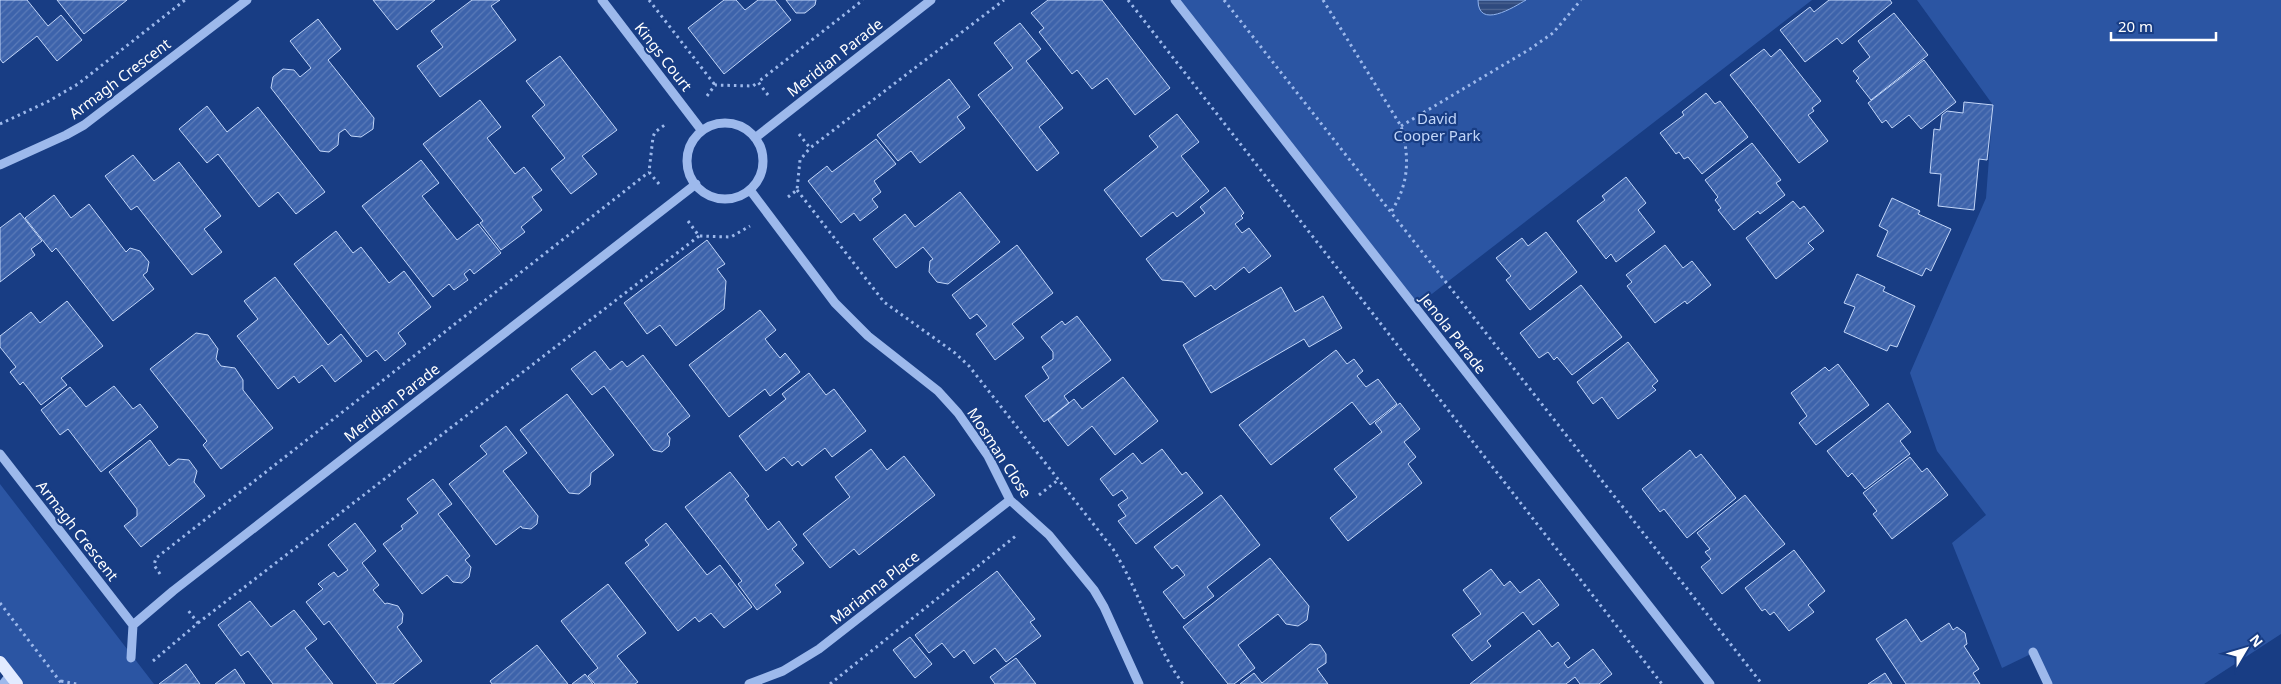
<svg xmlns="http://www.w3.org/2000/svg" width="2281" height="684" font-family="'Noto Sans',sans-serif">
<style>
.park{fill:#2b55a3}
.water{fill:url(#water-rules);stroke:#90b3ee}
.building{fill:url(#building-hatch);stroke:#c2d6f9}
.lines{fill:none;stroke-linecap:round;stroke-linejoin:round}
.path{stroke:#9db9ec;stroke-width:3;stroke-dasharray:2.5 4;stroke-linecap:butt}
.minor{stroke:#9db9ec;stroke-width:9}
.major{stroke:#e2ebff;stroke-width:12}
.labels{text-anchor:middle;stroke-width:4.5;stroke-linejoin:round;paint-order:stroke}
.street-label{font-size:15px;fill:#fff;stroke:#183d84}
.park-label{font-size:15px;fill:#c2d6f9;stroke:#183d84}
</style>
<defs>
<pattern id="water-rules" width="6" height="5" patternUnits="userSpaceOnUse" patternTransform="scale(1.25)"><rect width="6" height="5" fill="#2f4a7e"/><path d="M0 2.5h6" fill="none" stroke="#4e6591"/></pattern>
<pattern id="building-hatch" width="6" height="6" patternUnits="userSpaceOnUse" patternTransform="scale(1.25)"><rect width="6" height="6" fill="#3d63ab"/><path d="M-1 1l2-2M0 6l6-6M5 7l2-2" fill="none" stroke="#5a7ab8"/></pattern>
</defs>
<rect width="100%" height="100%" fill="#183d84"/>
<path class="park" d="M1175 0H1812L1415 307Z
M1917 0H2281V634L2204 684H2048L2033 653 2002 668 1952 543 1986 515 1937 451 1910 373 1986 198 1993 105Z
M0 484 154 684H17L0 662Z"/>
<path class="water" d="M1478 0H1526C1514 7 1478 30 1478 0Z"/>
<path class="building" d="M0 0H27L48 26 61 15 82 40 57 61 37 36 3 63 0 59Z
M57 0H127L84 34Z
M373 0H435L397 30Z
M472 0H500L491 6 516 40 440 97 417 66 443 47 431 31Z
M724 0H736L745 10 758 0H775L791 20 724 74 688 28Z
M786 0H816L815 5 805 13H796Z
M1048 0H1102L1170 88 1135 115 1107 78 1092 89 1077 70 1072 74 1039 32 1044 28 1031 13Z
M1829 0H1890L1892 3 1842 44 1837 38 1805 62 1780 30 1810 7 1814 12Z
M1894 13 1928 55 1871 100 1856 81 1859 78 1853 71 1870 57 1858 41Z
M318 19 341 49 328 60 374 118 373 129 361 137 351 136 345 129 339 133 338 145 329 152 320 151 271 88 273 77 283 69 294 70 300 77 311 68 290 41Z
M1020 23 1041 49 1026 61 1063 108 1039 127 1059 153 1037 171 978 95 1013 68 994 43Z
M1764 49 1771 57 1780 49 1821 101 1812 108 1814 111 1808 115 1828 141 1799 163 1730 75Z
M560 56 617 130 582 156 597 174 571 194 551 169 565 158 532 116 545 105 526 81Z
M1924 60 1956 102 1921 129 1909 115 1892 128 1886 120 1882 123 1868 103Z
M949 79 970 107 957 117 965 128 920 163 911 151 898 161 877 135Z
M1706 93 1715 104 1720 101 1748 137 1702 174 1688 157 1684 159 1679 152 1676 154 1660 133 1684 115 1682 112Z
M480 100 501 127 487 138 515 174 524 167 542 190 532 197 542 210 521 227 525 232 501 250 480 223 483 221 423 144Z
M1964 102 1993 105 1987 160 1979 159 1974 210 1938 206 1941 174 1930 173 1934 129 1940 130 1942 115 1947 111 1963 113Z
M207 106 227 132 258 107 325 192 296 214 278 192 259 207 218 154 207 163 179 129Z
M1177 114 1199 142 1181 156 1209 191 1177 217 1173 212 1141 237 1104 190 1158 147 1149 136Z
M876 139 896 164 874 181 881 192 872 199 878 207 860 221 854 213 841 223 808 181 827 166 832 172Z
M1752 143 1781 180 1776 183 1785 195 1760 214 1758 211 1734 230 1718 210 1721 208 1715 200 1718 197 1705 180Z
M133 155 154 181 179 162 221 216 204 229 222 252 192 275 137 206 131 210 105 176Z
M421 160 439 183 422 196 457 240 478 224 501 253 474 274 470 269 464 274 468 280 454 290 449 284 433 297 362 206Z
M1626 177 1646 203 1638 210 1655 232 1616 262 1611 254 1606 259 1577 221 1605 200 1602 196Z
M1225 187 1244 213 1241 216 1243 218 1235 224 1242 233 1249 228 1271 256 1249 273 1244 267 1215 290 1211 285 1195 297 1183 282 1162 280 1146 259 1205 213 1200 207Z
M960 192 1000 242 948 284 937 282 929 272 930 261 933 259 923 247 896 268 873 239 905 214 915 227Z
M54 195 71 218 89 204 126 252 130 248 140 251 149 262 147 272 143 275 154 289 113 321 56 248 52 252 25 218Z
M1892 198 1920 211 1918 214 1951 229 1931 271 1926 268 1922 276 1877 256 1888 231 1879 226Z
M1793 201 1800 209 1804 206 1824 231 1808 243 1814 249 1776 279 1746 238Z
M20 213 42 241 31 249 35 255 0 282V228Z
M336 231 353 253 361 247 389 283 404 271 431 307 398 333 406 344 385 361 376 350 367 357 294 264Z
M1546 232 1577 272 1530 310 1506 280 1511 276 1496 258 1522 238 1528 246Z
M707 240 725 264 717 269 726 281 724 309 676 346 660 325 647 334 624 303Z
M1017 245 1053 293 1012 324 1024 338 995 360 976 334 987 326 977 314 970 319 952 295Z
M1665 245 1683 268 1692 261 1711 285 1687 304 1685 301 1655 323 1627 286 1632 282 1626 275Z
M1857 274 1885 287 1883 291 1915 306 1897 347 1890 345 1887 351 1844 332 1855 307 1844 303Z
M275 277 328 345 341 334 362 361 335 382 322 365 299 383 294 376 278 389 237 336 258 319 244 301Z
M1581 285 1622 337 1572 375 1557 357 1554 360 1548 352 1539 358 1520 333Z
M1281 287 1295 312 1323 296 1342 328 1309 347 1304 339 1211 393 1183 345Z
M67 301 103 346 61 378 67 385 41 405 23 382 20 385 10 372 16 367 0 347V336L31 312 40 323Z
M760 310 776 330 765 339 780 358 785 353 800 372 770 396 765 389 729 417 689 365Z
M1077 316 1111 360 1064 396 1069 403 1044 422 1025 396 1049 378 1042 367 1053 359V352L1041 337 1062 321 1065 325Z
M196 333 208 335 218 349 216 359 221 366 235 368 243 380V390L273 428 221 469 203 445 207 441 150 369Z
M1628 342 1658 381 1652 386 1656 390 1618 419 1602 397 1593 404 1577 382Z
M1336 350 1347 364 1354 359 1363 371 1357 376 1366 387 1378 379 1397 404 1370 425 1352 402 1271 465 1239 425Z
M595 351 610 370 622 361 627 367 643 355 690 416 667 434 670 438 669 446 662 452 653 450 604 386 592 395 571 369Z
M1838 364 1869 405 1816 445 1799 423 1807 416 1791 393 1825 367 1829 371Z
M809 373 826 395 834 389 866 431 832 457 825 448 802 466 798 461 792 466 784 457 766 471 739 436 786 399 782 394Z
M1123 377 1158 421 1115 455 1092 426 1068 446 1048 420 1074 399 1082 409Z
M114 386 133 409 140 404 158 427 101 472 68 429 60 435 41 410 70 387 86 407Z
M567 394 614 455 591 473 590 485 579 494 569 493 520 430Z
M1400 403 1420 429 1404 442 1416 457 1408 464 1422 483 1348 541 1330 518 1357 497 1334 469 1382 432 1375 423Z
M1888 403 1911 432 1900 441 1910 454 1865 489 1852 473 1848 477 1827 451Z
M506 426 527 453 503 471 538 516 537 524 531 529 522 528 521 526 496 545 449 484 487 454 480 446Z
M150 440 169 466 178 459 189 460 197 471 194 482 205 496 141 547 124 526 137 516V509L109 472Z
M871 449 887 470 904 456 935 495 859 555 854 549 830 568 803 534 850 497 835 477Z
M1162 449 1182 475 1186 472 1203 493 1136 544 1118 521 1126 516 1118 505 1128 498 1122 490 1113 496 1100 479 1133 453 1142 464Z
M1690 450 1696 458 1701 454 1736 498 1687 538 1664 509 1660 512 1642 489Z
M1910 457 1922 472 1927 468 1948 495 1892 539 1873 514 1877 511 1863 493Z
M730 472 749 496 745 499 768 530 779 521 797 545 792 549 804 563 775 585 781 592 757 610 738 584 742 581 685 507Z
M433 479 452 504 438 514 470 556 465 560 471 567 469 577 462 583 453 582 447 575 422 594 383 544 403 529 401 526 418 513 407 499Z
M1221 495 1260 545 1207 587 1214 596 1184 619 1163 592 1185 575 1177 565 1172 569 1154 547Z
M1745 495 1785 544 1722 594 1701 567 1711 559 1705 552 1710 549 1697 533Z
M355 523 376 551 362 563 379 585 373 590 385 604 387 603 398 606 403 614 402 623 397 627 422 661 393 684H377L329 621 324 625 306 602 323 589 318 584 334 572 338 577 348 570 328 545Z
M666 523 707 575 720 565 752 607 724 628 711 613 699 622 695 617 678 631 625 563 649 545 645 540Z
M1794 550 1825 591 1808 605 1814 612 1789 631 1774 612 1770 615 1765 609 1762 611 1745 588Z
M1270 558 1309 606 1307 620 1298 626 1286 624 1278 614 1238 645 1255 668 1234 684H1228L1183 627Z
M1491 569 1504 586 1510 581 1520 593 1539 579 1559 605 1533 625 1523 612 1487 641 1491 646 1472 661 1452 635 1481 614 1463 590Z
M997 571 1035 619 1030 622 1041 636 1006 662 995 648 974 664 964 650 954 658 942 643 929 653 915 635Z
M608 584 646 633 617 656 638 682 635 684H595L588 676 598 668 561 621Z
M250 601 271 627 294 610 317 639 305 648 333 684H273L248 651 241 656 218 625Z
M1906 619 1921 642 1949 623 1953 630 1957 627 1965 633 1967 644 1964 646 1979 669 1973 673 1980 684H1906L1876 639Z
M1539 630 1552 647 1558 642 1570 658 1564 663 1568 668 1593 649 1612 674 1599 684H1580L1575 677 1566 684H1470Z
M910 637 932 664 915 678 893 650Z
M1310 644 1320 645 1326 654V663L1317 669 1328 684H1240L1254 673 1262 683Z
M537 645 568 684H492L490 681Z
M1016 658 1036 684H995L990 677Z
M186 664 200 684H159Z
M235 669 245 684H215Z
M1885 673 1892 684H1868Z
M585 674 593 684H572Z"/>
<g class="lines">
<path class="path" d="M649 0 715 85
M1128 0 1662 684
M1224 0 1762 684
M1323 0 1401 126C1410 158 1409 184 1391 212
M768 95 758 82 863 0
M707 96 715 85 753 86 758 82
M0 124 47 102 78 84 185 0
M1401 126 1530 49 1553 33 1581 0
M799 134 810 148 1004 0
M659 184 649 172 653 137 655 132 666 124
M797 190 884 302 955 353 969 366 1113 549C1140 592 1153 643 1183 684
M788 197 797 190 800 160 810 148
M688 221 699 236 731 237 750 226
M1039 495 1058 480
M160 574 154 565 156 558 649 172
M0 603 62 684
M198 623 699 236
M153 661 198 623 187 609
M61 681 77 684
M830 684 1017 535"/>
<path class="minor" d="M602 0 702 131
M1175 0 1710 684
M687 161a38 38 0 1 1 76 0a38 38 0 1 1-76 0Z
M755 138 931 0
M0 165 66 135 84 125 247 0
M750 190 835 303 868 336 938 391 958 413 988 456 1010 500 1049 535 1094 590 1104 607 1139 684
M0 454 133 625
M2033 652 2048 684
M131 658 133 625 173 591 696 184
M3 684 10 675
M749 684 783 671 819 649 1010 500"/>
<path class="major" d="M0 662 17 684"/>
</g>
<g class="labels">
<g class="street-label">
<text transform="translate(663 57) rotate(52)" y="5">Kings Court</text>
<text transform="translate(835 58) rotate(-38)" y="5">Meridian Parade</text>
<text transform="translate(120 79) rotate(-37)" y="5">Armagh Crescent</text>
<text transform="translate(1453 334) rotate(52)" y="5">Jenola Parade</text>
<text transform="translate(392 403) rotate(-38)" y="5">Meridian Parade</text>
<text transform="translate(999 453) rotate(57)" y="5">Mosman Close</text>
<text transform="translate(77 531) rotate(52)" y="5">Armagh Crescent</text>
<text transform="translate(875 588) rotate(-38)" y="5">Marianna Place</text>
</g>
<g class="park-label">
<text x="1437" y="124">David<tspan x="1437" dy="17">Cooper Park</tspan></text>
</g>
</g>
<g transform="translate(2246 649) rotate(52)" stroke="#183d84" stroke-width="4" paint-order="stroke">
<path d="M0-4L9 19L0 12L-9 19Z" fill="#ffffff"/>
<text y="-8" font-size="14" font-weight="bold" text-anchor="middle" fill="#ffffff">N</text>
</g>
<path d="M2111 32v8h105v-8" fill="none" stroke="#ffffff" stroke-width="2.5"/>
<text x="2118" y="32" font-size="15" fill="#ffffff" stroke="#183d84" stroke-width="4" paint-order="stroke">20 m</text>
</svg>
